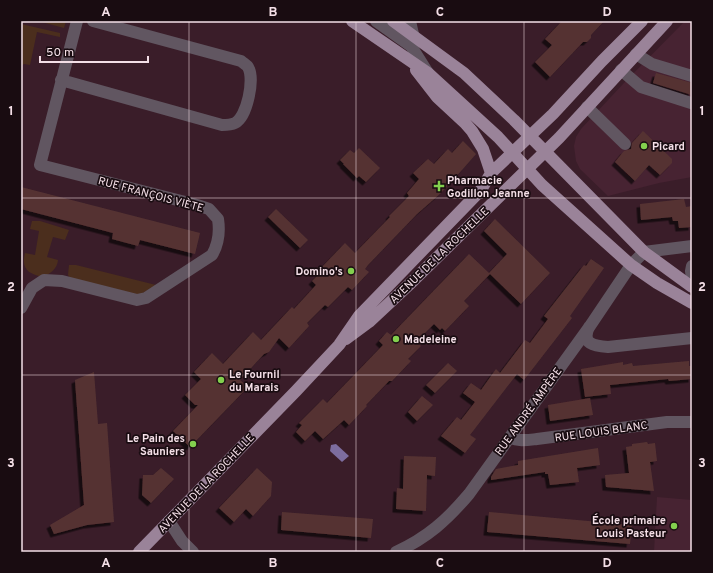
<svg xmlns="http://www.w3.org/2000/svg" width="713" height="573" font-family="Overpass,sans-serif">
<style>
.built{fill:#472332}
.green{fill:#4b2e1d}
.water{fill:#7d6d9f}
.building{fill:#553332;filter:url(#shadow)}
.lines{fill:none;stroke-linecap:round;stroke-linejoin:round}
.minor{stroke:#615661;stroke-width:12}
.major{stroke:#9a8399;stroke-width:12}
.grid{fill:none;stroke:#f4dfe7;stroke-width:1;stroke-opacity:0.55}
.poi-dot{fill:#83d04e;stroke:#190c11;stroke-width:1.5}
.labels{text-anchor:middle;stroke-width:3.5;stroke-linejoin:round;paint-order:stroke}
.poi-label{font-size:11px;font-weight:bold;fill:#f4dfe7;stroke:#190c11;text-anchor:start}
.street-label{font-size:11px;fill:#f4dfe7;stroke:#190c11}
.neatline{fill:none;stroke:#f4dfe7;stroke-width:1.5}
.grid-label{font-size:13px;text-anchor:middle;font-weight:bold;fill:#f4dfe7}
</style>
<defs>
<filter id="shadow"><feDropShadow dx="-3.5" dy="3.5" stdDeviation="0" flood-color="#0009"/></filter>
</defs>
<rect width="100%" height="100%" fill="#3a1d29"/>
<path class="built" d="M685 21H692V177L659 183 608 196 580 169 576 161 574 146 576 137 581 129 624 83Z
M657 497 692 500V552H654Z"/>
<path class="green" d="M38 21H66L64 28Z
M21 24 60 33V37L37 32 30 65 24 64 21 66Z
M32 221H40L69 230 65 240 53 237 47 257 58 260C57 269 51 273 43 277 28 274 21 269 25 253L35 255 39 231 30 229Z
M69 265H76L156 285 141 294H136L70 278 68 275Z"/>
<path class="water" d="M336 444 349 456 342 462 330 451 331 445Z"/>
<path class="building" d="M562 21H604L591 35V38L587 42H583L550 77 535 62 552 45 545 39Z
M656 73 692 83V95L653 83Z
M643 131 672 159V163L660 175 649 165 635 181 615 162 624 151 631 149 632 143Z
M463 141 476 154 462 170 441 193 417 214 368 265 365 269 369 272 352 290 348 287 328 307 325 305 307 323 309 326 289 348 279 338 269 352 264 354 240 380 248 387 190 447 173 431 198 405H195L185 395 201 379 194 372 212 353 223 364 253 332 261 340 292 307 294 309 316 285 312 281 323 270 321 268 345 243 355 253 390 217 389 216 409 196 407 193 419 179 413 173 428 159 434 164 448 149 452 153Z
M359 148 380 168 366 182 359 176 357 178 343 164H344L340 160 350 150 354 153Z
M21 187 200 233 195 254 140 240 138 246 112 239 113 233 21 209Z
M684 199 686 207 692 206V227L679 228 678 221H673L672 217 641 220 640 204Z
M276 209 308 240 300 248 268 217Z
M495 219 550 273 521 304 490 274 464 301 469 306 445 331 442 328 440 330 434 324 416 342 421 346 408 359 411 361 392 381H389L366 405 367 406 349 425 344 420 323 439 315 431 305 441 296 432 302 425 299 423 323 399 327 403 383 345 379 341 387 332 391 335 469 254 489 273 507 254 484 231Z
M591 259 604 268 570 316 572 318 524 380 517 374 470 435 476 439 465 453 441 436 457 417 461 420 475 402 463 393 471 383 481 390 496 369 500 373 525 340 530 343 548 319 544 316 584 265 586 266Z
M689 361V366H692V379L669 381 668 379 610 385 611 394 585 397 581 369 623 362V365L632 363 633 366Z
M448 363 457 371 435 393 426 385Z
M94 372 98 424 107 423 114 522 87 525 54 534 50 525 84 505 75 380Z
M422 396 433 405 417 421 408 412Z
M590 398 593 415 550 421 548 405Z
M647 442 648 444 655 443 657 461 650 462 654 491 606 487 605 475 629 473 626 447 632 446V444Z
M598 448 600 465 577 468 579 482 550 485 548 474H545V472L491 480V477L496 469 518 465V461Z
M404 456 436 457 435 476 427 475 426 511 396 509 397 488 403 489Z
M161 468 174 479 151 503 142 495 143 475H153Z
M257 468 272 482 271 496 253 516 246 509 234 522 219 508Z
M282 512 373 519 371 538 281 530Z
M489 512 632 525 630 544 487 532Z"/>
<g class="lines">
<path class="minor" d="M376 21 411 46 428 73
M410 21 413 34
M636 54 652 64 692 76
M621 70 641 87 691 103
M61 80 222 125C226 125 231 125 235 123 247 117 255 79 248 67 247 65 243 63 241 61L93 21
M587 107 625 144
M692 266 691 271 692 279
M21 308 32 288 44 280 62 281 137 300 146 298 212 255C219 243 220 232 218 219L209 209 197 205 40 165 77 21
M589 327C581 344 594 346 608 347L692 338
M510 437C518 442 528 440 537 439L667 422H692
M169 521 182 541 193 552
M396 552C427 538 447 520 469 494L590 326 631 265 644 252 692 246"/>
<path class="major" d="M352 21 428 73 498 137 542 185 631 265 657 283 692 303
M393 21 464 73 514 120 644 252 692 287
M416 70 437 97 465 123 472 131 483 149 491 173
M346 339 369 322 414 280 559 138 667 21
M139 552 296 391 339 345 359 316 481 190 491 173 553 114 602 61 642 21"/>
</g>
<path class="grid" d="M189 21V552M356 21V552M524 21V552M21 198H692M21 375H692"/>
<g class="poi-dot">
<circle cx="644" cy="146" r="4"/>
<path d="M437 180h4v4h4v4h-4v4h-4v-4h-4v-4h4z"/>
<circle cx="351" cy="271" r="4"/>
<circle cx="396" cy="339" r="4"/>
<circle cx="221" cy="380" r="4"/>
<circle cx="193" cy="444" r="4"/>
<circle cx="674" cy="526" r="4"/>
</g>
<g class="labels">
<g class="poi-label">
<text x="652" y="150">Picard</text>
<text x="447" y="184">Pharmacie<tspan x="447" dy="13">Godillon Jeanne</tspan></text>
<text x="343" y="275" text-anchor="end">Domino's</text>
<text x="404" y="343">Madeleine</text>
<text x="229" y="378">Le Fournil<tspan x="229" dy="13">du Marais</tspan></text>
<text x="185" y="442" text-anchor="end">Le Pain des<tspan x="185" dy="13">Sauniers</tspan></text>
<text x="666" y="524" text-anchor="end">École primaire<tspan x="666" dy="13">Louis Pasteur</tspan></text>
</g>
<g class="street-label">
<text transform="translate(151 194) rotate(15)" y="4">RUE FRANÇOIS VIÈTE</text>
<text transform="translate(439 255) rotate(-44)" y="4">AVENUE DE LA ROCHELLE</text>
<text transform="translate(528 411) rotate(-54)" y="4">RUE ANDRÉ AMPÈRE</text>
<text transform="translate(601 431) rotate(-8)" y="4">RUE LOUIS BLANC</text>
<text transform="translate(206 483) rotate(-46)" y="4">AVENUE DE LA ROCHELLE</text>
</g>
</g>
<rect width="713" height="573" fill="none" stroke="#190c11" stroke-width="44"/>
<path d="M40 56v6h108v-6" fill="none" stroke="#f4dfe7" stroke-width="2"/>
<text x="46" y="56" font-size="12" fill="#f4dfe7" stroke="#190c11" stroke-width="3" paint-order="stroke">50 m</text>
<rect x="22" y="22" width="669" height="529" class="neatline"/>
<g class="grid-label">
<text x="106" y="16">A</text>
<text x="273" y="16">B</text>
<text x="440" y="16">C</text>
<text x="607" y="16">D</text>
<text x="11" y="115">1</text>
<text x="702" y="115">1</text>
<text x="11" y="291">2</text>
<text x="702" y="291">2</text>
<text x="11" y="467">3</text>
<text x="702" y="467">3</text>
<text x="106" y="567">A</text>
<text x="273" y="567">B</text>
<text x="440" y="567">C</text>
<text x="607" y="567">D</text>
</g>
</svg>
